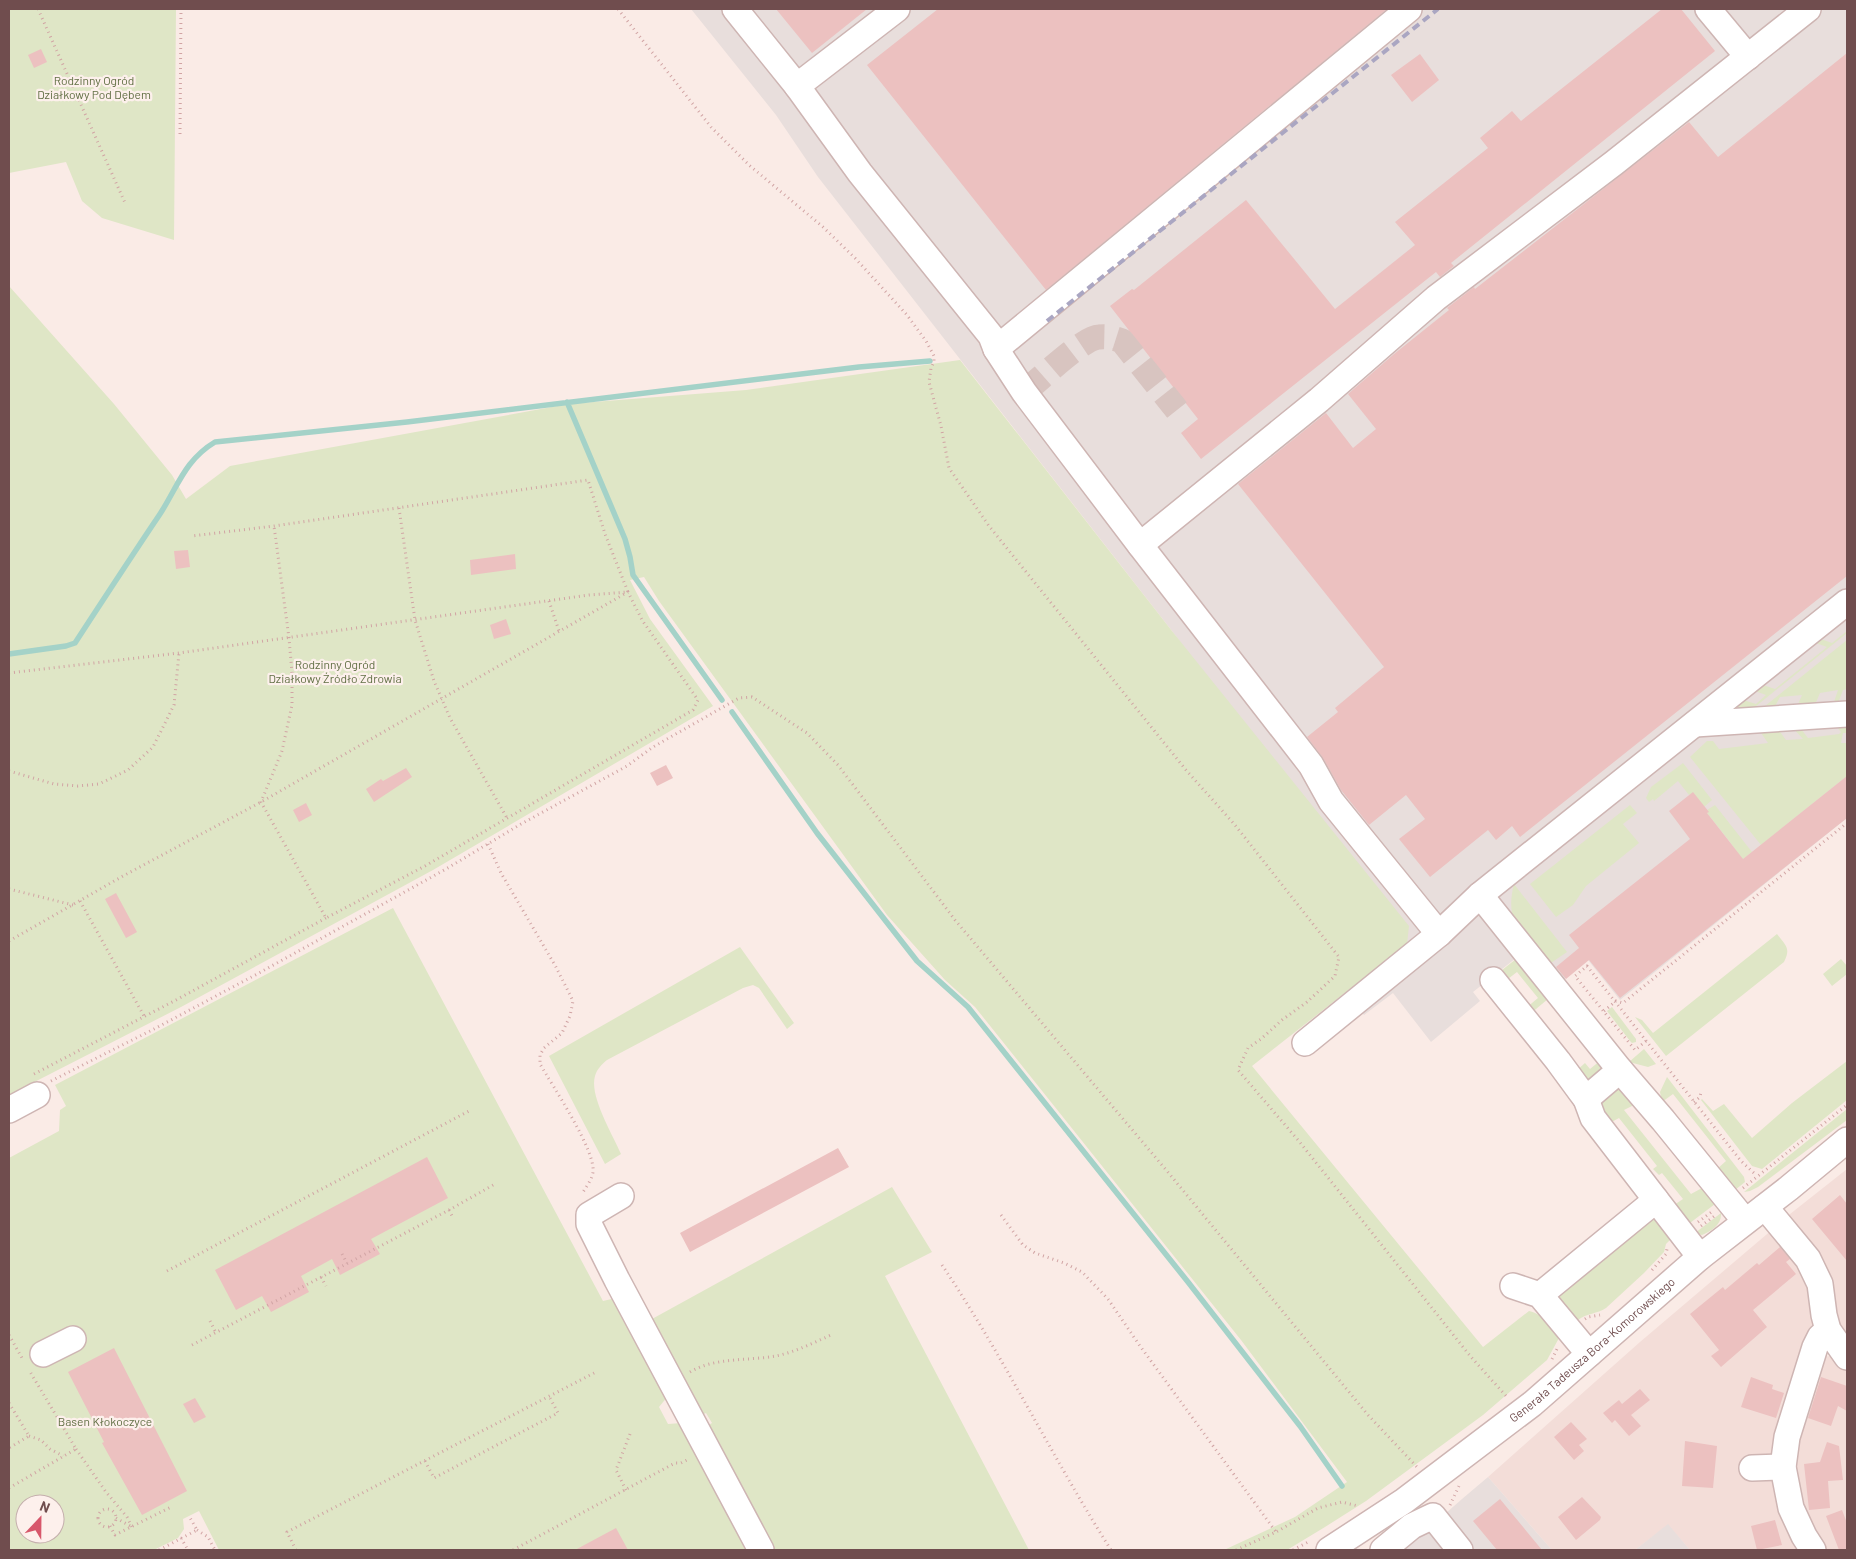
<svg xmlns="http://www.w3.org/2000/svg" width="1856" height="1559" font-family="Barlow,sans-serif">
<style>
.residential{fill:#f3ddd8}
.industrial{fill:#e8dedc}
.green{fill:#dfe6c6;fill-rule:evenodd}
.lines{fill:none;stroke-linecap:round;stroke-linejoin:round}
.stream{stroke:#a4d2c8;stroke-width:5.5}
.building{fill:#ecc1c0}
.minor-tunnel{stroke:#d8c4c0;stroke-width:25;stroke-dasharray:25 12;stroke-linecap:butt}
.minor-casing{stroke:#ceb5b3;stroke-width:28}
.path{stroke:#d1a4a4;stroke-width:3;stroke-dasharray:1 4;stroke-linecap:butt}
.minor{stroke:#fff;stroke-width:25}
.rail{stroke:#aaa6c2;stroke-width:4;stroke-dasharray:8 5;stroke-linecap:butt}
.labels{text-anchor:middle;stroke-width:4.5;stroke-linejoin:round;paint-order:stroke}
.park-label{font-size:12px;fill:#616f44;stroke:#fdf0ec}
.street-label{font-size:12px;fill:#704d4e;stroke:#fdf0ec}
</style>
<rect width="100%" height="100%" fill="#faebe6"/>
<path class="residential" d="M1847 1169V1348L1785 1218Z
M1773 1229 1806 1271 1818 1317 1805 1357 1838 1356 1847 1366V1550H1690L1668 1525 1635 1550H1552L1488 1477 1640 1342Z"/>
<path class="industrial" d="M691 9H1847V818L1620 1000 1588 960 1546 994 1516 958 1473 992 1480 1001 1431 1042 1393 993 1364 1015 1345 993 1407 944 1172 631 818 177 776 115Z
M1488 1477 1552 1550H1404L1462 1499Z
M1668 1524 1690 1550H1635Z"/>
<path class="green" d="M9 9H176L174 240 102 218 82 201 66 162 9 173Z
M9 286 114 404 172 475 186 499 230 466 568 404 746 390 960 360 1172 631 1409 926 1407 944 1252 1066 1483 1347 1529 1311C1545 1315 1551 1326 1559 1338L1547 1360 1483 1415 1366 1501 1325 1527 1287 1550H1224L1295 1517 1347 1482 1241 1340 975 1007 945 980 887 915 659 601 644 577 630 580 650 619 713 706 433 870 181 1007 9 1095Z
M1847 631V633L1745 715 1721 718 1740 699 1756 704 1766 695 1752 690 1760 684 1775 689 1827 647 1813 642 1818 638 1832 643Z
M1847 640V689L1843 690 1838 703 1833 705 1838 690 1820 693 1814 707 1796 709 1802 695 1780 697 1772 712 1755 714Z
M1840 720 1847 729V733H1843L1841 743H1847L1846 755 1847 757V776L1761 845 1690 757 1707 741H1713L1719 749 1768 743 1759 730 1777 728 1786 740 1803 739 1791 726 1797 724 1808 738 1839 734 1841 732 1832 721Z
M1683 763 1712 800 1704 807 1693 793 1689 795 1678 781 1654 801 1653 799 1649 802 1646 798 1651 787Z
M1630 805 1637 813 1623 824 1639 843 1586 886 1573 905 1556 917 1530 884Z
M1715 805 1752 852 1742 860 1730 842 1707 813 1708 812 1707 810Z
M1514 884 1567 952 1548 965 1513 917C1510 906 1511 896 1514 884Z
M393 908 603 1301 616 1298 668 1396 659 1407 668 1424 682 1423 749 1550H219L199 1511 183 1519 184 1529 178 1538 154 1550H9V1158L59 1131 60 1110 66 1106 55 1085ZM25 1504H55V1534H25Z
M1777 934C1786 946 1791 948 1784 962L1666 1056 1635 1017 1642 1020 1653 1033Z
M740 947 794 1023 787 1029 759 988 753 985 743 988 607 1060C602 1064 597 1069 595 1076 589 1096 613 1135 621 1154L605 1164 549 1056Z
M1516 959 1548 999 1530 1014 1526 1008 1538 998 1517 972 1504 982 1497 974Z
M1841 959 1847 966V974L1832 986 1823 974Z
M1612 1007 1636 1039V1042L1632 1043 1630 1041 1607 1011Z
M1644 1049 1656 1064 1648 1067 1629 1062Z
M1601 1060 1604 1068 1592 1081H1584L1576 1071 1585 1063 1590 1069Z
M1847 1061V1100L1762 1169 1752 1166 1701 1100 1702 1099 1713 1111 1724 1104 1752 1138 1792 1103Z
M1667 1077 1744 1177 1745 1182 1730 1194 1716 1170 1726 1161 1673 1094 1662 1102 1660 1092Z
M1613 1090H1622L1636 1104 1624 1110 1691 1194 1702 1188 1715 1204 1686 1226 1671 1207 1683 1199 1662 1173 1659 1175 1653 1169 1657 1166 1619 1118 1606 1125 1599 1100Z
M1847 1109V1120L1758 1187 1750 1191 1744 1192Z
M892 1187 932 1252 885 1276 1029 1550H774L707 1426 712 1423 706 1413 702 1415 652 1319Z
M1721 1213C1722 1225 1711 1231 1702 1235L1695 1233Z
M1656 1216 1674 1236 1666 1244 1664 1252 1644 1273 1606 1308C1597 1314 1587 1313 1578 1320L1559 1301 1554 1292Z"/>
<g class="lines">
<path class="stream" d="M567 402 625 539 630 557 633 575 722 700
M9 654 66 646 75 643C103 600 131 557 160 514 178 486 185 460 215 442L407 422 859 367 930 361
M732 712 817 833 917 961 968 1007 1188 1282 1300 1426 1342 1486"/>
</g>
<path class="building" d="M776 9H867L812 53Z
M938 9H1387L1046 290 867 65Z
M1662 9H1681L1715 51 1451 263 1454 266 1440 277 1436 272 1201 459 1181 433 1198 419 1110 306 1132 289 1134 290 1246 200 1335 309 1415 245 1395 222 1488 148 1480 138 1512 111 1521 121Z
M41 49 47 62 34 68 28 55Z
M1847 53V576L1520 837 1512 826 1496 840 1488 830 1430 877 1399 839 1425 819 1406 795 1369 825 1341 790 1323 758 1307 737 1338 712 1335 708 1384 667 1238 484 1326 413 1353 448 1376 429 1348 394 1394 354 1449 310 1447 308 1474 287 1475 289 1689 122 1718 157Z
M1420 54 1439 80 1412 102 1391 75Z
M188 550 190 567 176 569 174 551Z
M515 554 516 569 471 575 470 560Z
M506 619 511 634 494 639 490 625Z
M666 765 673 778 657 786 650 773Z
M406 768 412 777 374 802 366 789 381 779 383 781Z
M1847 776V818L1620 998 1589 960 1566 979 1556 967 1579 948 1569 935 1690 839 1669 811 1693 792 1709 812 1707 813 1743 859Z
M306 803 312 815 299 822 293 810Z
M116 893 137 932 126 938 105 899Z
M838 1148 849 1167 690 1252 680 1233Z
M427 1157 448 1198 371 1239 380 1254 340 1275 332 1259 301 1276 309 1292 271 1312 262 1296 236 1310 215 1270Z
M1840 1195 1847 1204V1261L1812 1219Z
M1780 1247 1790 1259 1786 1262 1796 1274 1753 1310 1767 1327 1721 1367 1711 1356 1719 1350 1690 1314 1723 1287 1725 1290 1757 1263 1759 1265Z
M114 1348 187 1491 142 1515 102 1443 104 1442 68 1372Z
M1751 1377 1773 1385 1772 1389 1784 1393 1776 1418 1741 1407Z
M1821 1377 1847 1386V1411L1838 1406 1831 1426 1808 1418Z
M1640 1389 1650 1400 1631 1415 1641 1426 1629 1436 1615 1420 1612 1423 1603 1413 1619 1400 1622 1404Z
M195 1398 206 1417 194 1423 183 1404Z
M1571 1422 1587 1439 1579 1445 1584 1451 1574 1460 1554 1437Z
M1685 1441 1717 1446 1713 1488 1682 1486Z
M1827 1442 1839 1446 1843 1480 1828 1481 1830 1508 1809 1510 1804 1464 1820 1462Z
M1582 1497 1601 1517 1600 1520 1576 1540 1558 1517Z
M1500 1499 1542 1550H1497L1473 1521Z
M1842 1510 1847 1523V1550H1839L1826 1516Z
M1775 1520 1782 1545 1757 1550 1751 1526Z
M616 1528 628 1550H575Z"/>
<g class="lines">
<path class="minor-tunnel" d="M1024 392C1040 380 1082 338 1099 337 1108 336 1114 338 1122 341L1177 410"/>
<defs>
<g id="minor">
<path d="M735 9 797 86 860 173 991 336 996 349 1024 392 1140 545 1311 765 1331 801 1439 934 1480 895 1847 602"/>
<path d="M1708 9 1748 57"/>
<path d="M797 86 897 9"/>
<path d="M996 349 1409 9"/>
<path d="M1140 545 1319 400 1436 298 1614 163 1808 9"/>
<path d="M1695 724 1847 714"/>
<path d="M1480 895 1620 1070 1663 1120 1745 1221"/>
<path d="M1493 980 1558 1061 1580 1091 1586 1099 1593 1118 1700 1257"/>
<path d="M1305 1043 1439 934"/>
<path d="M1586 1099 1620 1070"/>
<path d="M9 1110 37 1095"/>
<path d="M621 1196 589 1215V1224L617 1280 761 1550"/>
<path d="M1765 1207 1808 1259 1820 1284 1824 1315 1828 1330 1847 1357"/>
<path d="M1513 1286 1540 1295 1589 1354"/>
<path d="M1540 1295 1656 1200"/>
<path d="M43 1354 73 1339"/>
<path d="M1752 1468 1783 1467"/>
<path id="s1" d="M1329 1550 1404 1501 1532 1404 1700 1257 1789 1188 1847 1140"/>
<path d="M1383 1550 1412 1526 1433 1516 1460 1550"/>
<path d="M1813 1550 1804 1536 1791 1508 1783 1467 1787 1437 1815 1347 1820 1337 1828 1330"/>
</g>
</defs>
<use href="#minor" class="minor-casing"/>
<path class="path" d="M38 9 126 205
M618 9 711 127 749 165 823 227 855 258 907 315 926 341 934 356V362L931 368 929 382 941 426 949 468 989 526 1186 770 1235 825 1339 957 1335 976 1307 1002 1282 1020 1261 1039 1248 1048 1238 1070 1298 1140 1471 1357 1507 1397
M180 134 181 9
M399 508 415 620 434 681 450 718 507 818
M549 601 559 631
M9 673 179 653 589 595 628 592 605 534 588 480 274 526 192 536
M9 771 54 784 78 786 99 784 128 770 153 747 174 705 179 653
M488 844 501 873 556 967 573 1001 570 1016 562 1033 544 1048 540 1055V1064C552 1085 596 1151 593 1172 592 1179 587 1186 583 1192
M9 889 73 905
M80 901 144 1016
M9 941 123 876 261 802 628 592 642 620 698 700 693 710 425 866 326 918 261 802 282 751 292 705V673L289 638 274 526
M1604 1011 1616 1001 1623 1003 1847 823
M1646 1041 1635 1050 1575 976 1587 966 1741 1161 1755 1174
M34 1074 176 1000 326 918
M51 1081 156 1028 259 973 446 869 521 824 627 766 653 747 739 698 752 697 807 733 838 765 955 920 1167 1171 1368 1415 1417 1467
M1694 1102 1700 1097 1701 1092
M1743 1188 1847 1105
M449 1210 453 1218
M1001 1215 1023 1245 1035 1253 1064 1263 1082 1272 1108 1299 1140 1346 1276 1532
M1698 1222 1713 1211
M1701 1226 1716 1215
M342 1254 347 1263
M942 1265C1004 1357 1052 1457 1111 1550
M1652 1270 1666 1254 1667 1249
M167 1271 469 1111
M321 1277 326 1286
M1585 1319 1588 1317 1600 1315
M210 1321 216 1333
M9 1335 22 1358
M192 1345 449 1210 495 1184
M1552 1359 1558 1347
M690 1372C715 1357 748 1361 776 1356 795 1352 813 1343 831 1335
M9 1403 29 1436 9 1448
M29 1436 41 1440 50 1449 63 1456
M76 1449 106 1492 127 1517 132 1527
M425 1461 434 1478 558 1413 549 1396
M9 1488 76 1449 29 1370
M626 1490 616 1470 630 1434
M1450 1505 1459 1486
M98 1518a9 9 0 1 1 18 0a9 9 0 1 1-18 0Z
M116 1518 132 1527
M110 1526 115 1535 171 1507
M197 1530 208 1537 215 1550
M181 1538 188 1550
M159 1550 197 1530 189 1516
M296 1550 287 1532 596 1372
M513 1550 675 1463H681L687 1460
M1236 1550 1276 1532 1318 1508 1342 1502 1358 1506
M1293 1550 1310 1541"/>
<use href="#minor" class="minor"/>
<path class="rail" d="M1047 321 1438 9"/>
</g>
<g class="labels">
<g class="park-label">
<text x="94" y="85">Rodzinny Ogród<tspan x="94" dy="14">Działkowy Pod Dębem</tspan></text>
<text x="335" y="669">Rodzinny Ogród<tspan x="335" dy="14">Działkowy Źródło Zdrowia</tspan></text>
<text x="105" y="1426">Basen Kłokoczyce</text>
</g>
<g class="street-label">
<text dy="4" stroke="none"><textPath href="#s1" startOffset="331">Generała Tadeusza Bora-Komorowskiego</textPath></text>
</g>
</g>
<rect width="1856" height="1559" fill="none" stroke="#704d4e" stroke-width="20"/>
<g transform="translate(40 1519) rotate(22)"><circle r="24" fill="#fdf0ec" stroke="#c5afad"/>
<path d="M0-4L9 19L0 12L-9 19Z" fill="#d7576b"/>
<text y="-8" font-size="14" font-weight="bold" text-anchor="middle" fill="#704d4e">N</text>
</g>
</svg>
